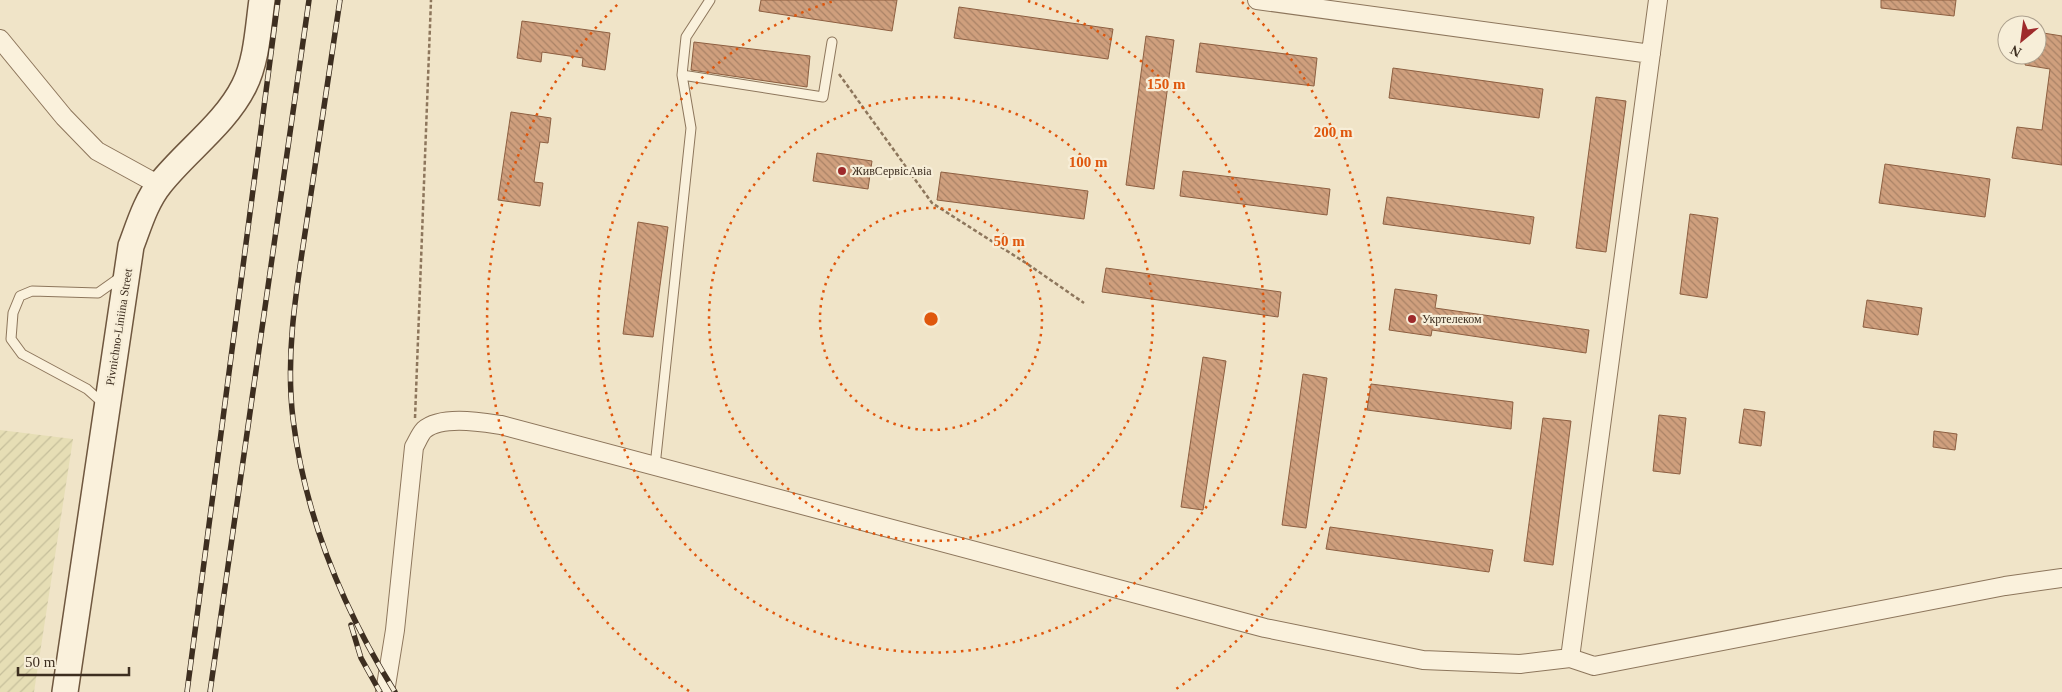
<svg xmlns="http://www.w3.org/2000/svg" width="2062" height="692" font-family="Georgia,serif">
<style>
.farmland{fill:url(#farmland-furrows)}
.building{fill:url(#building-back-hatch);stroke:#8d5f41}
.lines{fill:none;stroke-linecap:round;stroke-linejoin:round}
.lane-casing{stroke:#8d765c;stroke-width:11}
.street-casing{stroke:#8d765c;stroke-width:20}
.secondary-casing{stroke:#6f573f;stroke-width:28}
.path{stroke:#8d765c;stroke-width:2.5;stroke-dasharray:4 2.5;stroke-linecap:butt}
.lane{stroke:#faf1dc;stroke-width:9}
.street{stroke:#faf1dc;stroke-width:18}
.secondary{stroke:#faf1dc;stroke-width:25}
.rail-casing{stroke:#3d2e20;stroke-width:5.5}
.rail{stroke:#f7eed8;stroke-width:4;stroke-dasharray:11;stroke-linecap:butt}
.ring{fill:none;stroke:#df570d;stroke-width:2.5;stroke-dasharray:2.5 5}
.poi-dot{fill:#9e2a2b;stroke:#f7eed8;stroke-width:2}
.labels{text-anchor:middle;stroke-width:4.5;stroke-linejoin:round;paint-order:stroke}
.poi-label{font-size:12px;fill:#3d2e20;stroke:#f7eed8;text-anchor:start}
.street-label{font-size:12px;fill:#3d2e20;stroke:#f7eed8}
.centre{fill:#df570d;stroke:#f7eed8;stroke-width:2.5}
.ring-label{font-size:15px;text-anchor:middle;font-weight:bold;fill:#df570d;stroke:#f7eed8;stroke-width:4.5;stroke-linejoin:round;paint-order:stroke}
</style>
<defs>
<pattern id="farmland-furrows" width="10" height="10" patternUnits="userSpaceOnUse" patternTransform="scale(1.25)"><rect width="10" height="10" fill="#e6deb5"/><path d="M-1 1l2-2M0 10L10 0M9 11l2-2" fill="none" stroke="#c6bf9b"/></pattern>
<pattern id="building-back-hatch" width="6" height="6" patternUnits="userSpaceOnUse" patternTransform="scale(1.25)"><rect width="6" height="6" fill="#cf9f7d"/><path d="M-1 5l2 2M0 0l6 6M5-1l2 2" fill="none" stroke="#a98266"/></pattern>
</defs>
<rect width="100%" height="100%" fill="#f0e4c8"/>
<path class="farmland" d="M0 430 73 439 34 692H0Z"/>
<path class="building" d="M761 0H897L892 31 759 11Z
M1881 0H1956L1954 16 1881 8Z
M959 7 1113 29 1108 59 954 38Z
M522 21 610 33 605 70 582 66 583 58 542 52 541 62 517 58Z
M2037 32 2062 36V165L2012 158 2017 127 2042 130 2050 69 2025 65 2027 55H2037Z
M1146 36 1174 40 1154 189 1126 185Z
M694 42 810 56 807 87 691 70Z
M1200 43 1317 58 1314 86 1196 72Z
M1393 68 1543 89 1539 118 1389 98Z
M1596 97 1626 101 1606 252 1576 248Z
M511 112 551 118 548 143 540 142 534 182 543 183 540 206 498 200Z
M817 153 872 161 868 189 813 181Z
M1885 164 1990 179 1985 217 1879 203Z
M1183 171 1330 189 1327 215 1180 196Z
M941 172 1088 191 1084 219 937 200Z
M1387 197 1534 217 1530 244 1383 224Z
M1690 214 1718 218 1707 298 1680 294Z
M638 222 668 227 653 337 623 334Z
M1106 268 1281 292 1278 317 1102 292Z
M1395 289 1437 295 1435 308 1589 330 1586 353 1432 330 1431 336 1389 330Z
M1867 300 1922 308 1918 335 1863 327Z
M1203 357 1226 361 1203 510 1181 507Z
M1303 374 1327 378 1306 528 1282 525Z
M1371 384 1513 402 1511 429 1367 410Z
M1744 409 1765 412 1761 446 1739 443Z
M1659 415 1686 418 1680 474 1653 471Z
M1543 418 1571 421 1553 565 1524 561Z
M1934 431 1957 434 1955 450 1933 447Z
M1330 527 1493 550 1489 572 1326 549Z"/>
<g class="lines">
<defs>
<path id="lane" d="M682 75 823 97 832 42
M105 405 87 389 22 354 11 339 13 313 20 296 32 291 98 293 122 276
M655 466 691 128 682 75 686 37 710 0"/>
<path id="street" d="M1257 0 1651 54
M0 39 64 117 97 151 159 185
M1570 658 1658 0
M385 692 395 630 414 447C417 442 420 434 424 430 441 415 481 422 501 425L1265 628 1423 660 1520 664 1570 658 1594 666 2005 586 2062 578"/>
<path id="secondary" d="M65 692 131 246C139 225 146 201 160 184 186 151 225 124 244 86 257 60 258 28 262 0"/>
</defs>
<use href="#lane" class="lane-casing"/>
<use href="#street" class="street-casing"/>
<use href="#secondary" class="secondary-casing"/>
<path class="path" d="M839 74 932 203 1026 263 1084 303
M415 418 431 0"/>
<use href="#lane" class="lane"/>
<use href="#street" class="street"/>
<use href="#secondary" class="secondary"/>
<defs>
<path id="rail" d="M340 0C329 73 318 147 307 220 297 286 285 352 293 419 305 516 343 609 395 692
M351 625 361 658 380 692
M187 692 278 0
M210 692 309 0"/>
</defs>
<use href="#rail" class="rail-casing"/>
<use href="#rail" class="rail"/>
</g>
<g class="ring">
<circle cx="931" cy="319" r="111"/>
<circle cx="931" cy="319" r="222"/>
<path d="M1028 1A333 333 0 1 1 834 1"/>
<path d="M689 691A444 444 0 0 1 620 2M1242 2A444 444 0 0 1 1173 691"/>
</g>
<g class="poi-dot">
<circle cx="842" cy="171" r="5"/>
<circle cx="1412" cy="319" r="5"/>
</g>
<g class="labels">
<g class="poi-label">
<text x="852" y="175">ЖивСервісАвіа</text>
<text x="1422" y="323">Укртелеком</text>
</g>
<g class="street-label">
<text transform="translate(119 327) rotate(-81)" y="4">Pivnichno-Liniina Street</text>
</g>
</g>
<circle cx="931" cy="319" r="8" class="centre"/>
<g class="ring-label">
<text x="1166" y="89">150 m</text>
<text x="1333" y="137">200 m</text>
<text x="1088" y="167">100 m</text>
<text x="1009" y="246">50 m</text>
</g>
<g transform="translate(2022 40) rotate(209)"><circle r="24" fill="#f7eed8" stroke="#ada18e"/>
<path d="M0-4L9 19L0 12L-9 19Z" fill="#9e2a2b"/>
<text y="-8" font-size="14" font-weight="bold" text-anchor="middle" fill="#3d2e20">N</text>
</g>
<path d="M18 667v8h111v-8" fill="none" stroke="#3d2e20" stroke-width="2.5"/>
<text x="25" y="667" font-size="15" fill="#3d2e20" stroke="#f7eed8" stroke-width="4" paint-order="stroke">50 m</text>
</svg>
